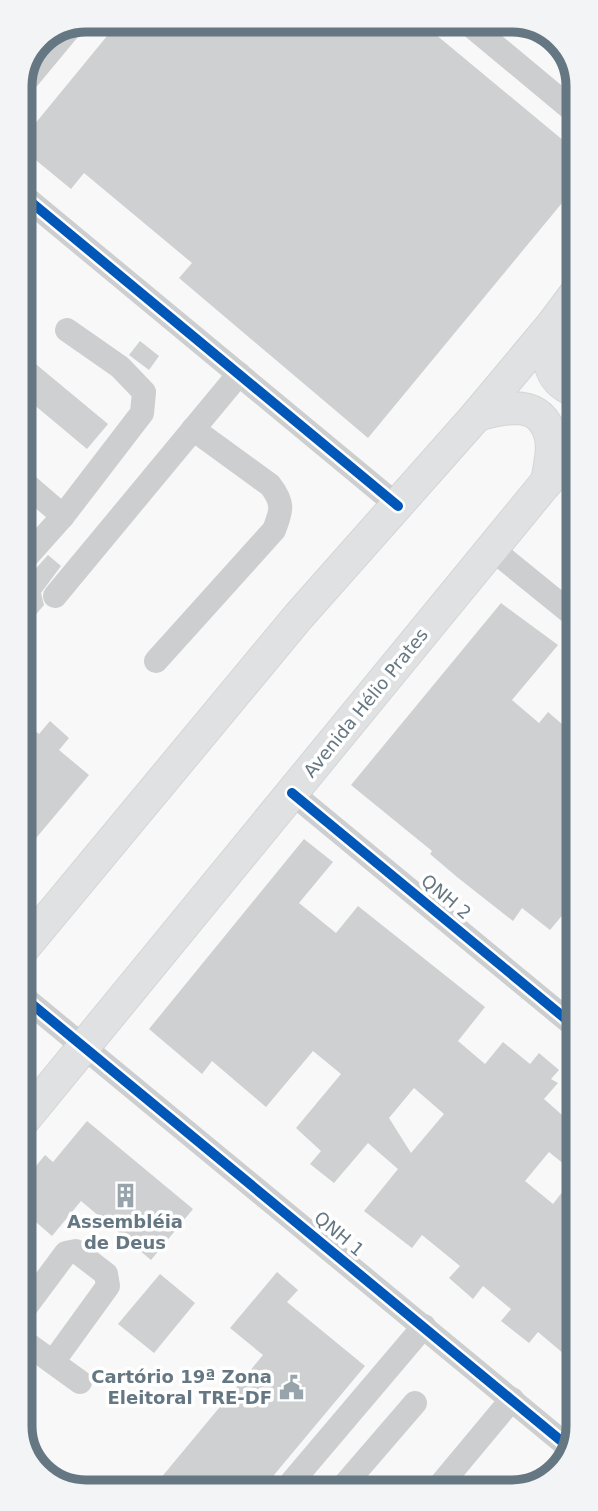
<svg xmlns="http://www.w3.org/2000/svg" width="598" height="1511" viewBox="0 0 598 1511" font-family="'DejaVu Sans',sans-serif">
<style>
.building{fill:#ced0d1;fill-rule:evenodd}
.lines{fill:none;stroke-linecap:round;stroke-linejoin:round}
.major-casing{stroke:#d4d5d6;stroke-width:34}
.minor{stroke:#cdcecf;stroke-width:24}
.major{stroke:#e0e1e2;stroke-width:32}
.cycleway-casing{stroke:#fff;stroke-width:15}
.cycleway{stroke:#0057b8;stroke-width:10}
.labels{text-anchor:middle;stroke-width:7;stroke-linejoin:round;paint-order:stroke}
.street-label{font-size:18px;fill:#647782;stroke:#fff}
.poi-label{font-size:18px;font-weight:bold;fill:#647782;stroke:#fff}
.rim{fill:none;stroke:#647782;stroke-width:9}
</style>
<rect width="100%" height="100%" fill="#f8f8f8"/>
<g class="building">
<polygon points="121,19 417,19 576,151 576,186 368,438 179,278 192,263 84,173 71,189 20,147 20,142"/>
<polygon points="140,341 159,356 149,370 129,355"/>
<polygon points="20,351 108,424 87,449 20,393"/>
<polygon points="48,555 61,566 41,593 44,605 21,632 21,585"/>
<polygon points="501,603 558,645 512,700 539,723 548,712 577,737 577,891 567,904 570,906 550,930 522,908 513,921 457,877 430,854 432,851 351,785"/>
<polygon points="21,719 39,734 50,721 69,738 59,750 89,775 21,856"/>
<path d="M304,839l29,23 -34,41 37,30 22,-27 127,101 -27,34 27,23 18,-22 27,22 9,-11 20,17 -8,9 7,4 -14,16 34,30 1,208 -15,17 -26,-22 -9,11 -28,-22 10,-12 -28,-23 -10,13 -24,-21 11,-12 -38,-31 -10,13 -48,-37 34,-42 -30,-26 -34,40 -24,-19 11,-13 -25,-23 45,-54 -28,-23 -47,56 -54,-46 -10,13 -53,-45zM414,1088l30,26 -33,39 -22,-35zM549,1152l27,22 -23,30 -28,-23z"/>
<polygon points="87,1121 193,1209 151,1260 81,1201 52,1236 22,1210 22,1183 45,1155 53,1162"/>
<polygon points="277,1272 298,1290 287,1302 365,1366 274,1475 276,1477 271,1490 150,1491 263,1355 230,1328"/>
<polygon points="160,1274 195,1303 154,1353 118,1324"/>
</g>
<g class="lines">
<defs>
<g id="major">
<path d="M553,324c-7,27 -8,56 23,67"/>
<path d="M477,415c28,-8 65,-17 74,23 3,13 -2,31 -4,44"/>
<polyline points="21,951 298,617 477,415 553,324 576,293"/>
<polyline points="22,1122 576,446"/>
</g>
</defs>
<use href="#major" class="major-casing"/>
<g class="minor">
<polyline points="463,19 576,113"/>
<polyline points="19,89 73,24"/>
<polyline points="20,193 398,506"/>
<polyline points="20,479 63,516"/>
<polyline points="492,549 577,618"/>
<polyline points="21,563 63,516 142,413 144,392 120,367 67,330"/>
<polyline points="55,596 239,374"/>
<path d="M156,661l118,-131c8,-20 10,-27 -4,-45l-77,-56"/>
<polyline points="292,793 578,1029"/>
<polyline points="22,996 571,1449"/>
<polyline points="22,1312 66,1253 76,1251 106,1274 108,1286 53,1362"/>
<polyline points="22,1340 80,1382"/>
<polyline points="437,1489 512,1399"/>
<polyline points="285,1490 424,1326"/>
<polyline points="340,1490 415,1403"/>
</g>
<use href="#major" class="major"/>
<defs>
<g id="cycleway">
<polyline points="20,193 398,506"/>
<polyline points="292,793 578,1029"/>
<polyline points="22,996 571,1449"/>
</g>
</defs>
<use href="#cycleway" class="cycleway-casing"/>
<use href="#cycleway" class="cycleway"/>
</g>
<defs>
<symbol id="building-bare" viewBox="-9 -9 18 18"><path d="M-4-6H4V6H1V3H-1V6H-4ZM-2.5-4.3h1.7v1.8h-1.7ZM.8-4.3h1.7v1.8H.8ZM-2.5-1h1.7V.8h-1.7ZM.8-1h1.7V.8H.8Z" fill="#98a4ab" stroke="#fff" stroke-width="2.5" paint-order="stroke"/></symbol>
<symbol id="civic-bare" viewBox="-9 -9 18 18"><path d="M-.6-6.5H3V-4.5H.6V-3L4-1V1h2V6H-6V1h2V-1L-.6-3ZM-1.2 2.5V6h2.4V2.5Z" fill="#98a4ab" stroke="#fff" stroke-width="2.5" paint-order="stroke"/></symbol>
</defs>
<g fill-rule="evenodd">
<use href="#building-bare" x="108" y="1178" width="35" height="35"/>
<use href="#civic-bare" x="274" y="1370" width="35" height="35"/>
</g>
<g class="labels">
<g class="street-label">
<text transform="translate(366 703) rotate(-51)" y="6">Avenida Hélio Prates</text>
<text transform="translate(446 897) rotate(40)" y="6">QNH 2</text>
<text transform="translate(339 1234) rotate(40)" y="6">QNH 1</text>
</g>
<g class="poi-label">
<text x="125" y="1228">Assembléia<tspan x="125" dy="21">de Deus</tspan></text>
<text x="272" y="1383" text-anchor="end">Cartório 19ª Zona<tspan x="272" dy="21">Eleitoral TRE-DF</tspan></text>
</g>
</g>
<path d="M0 0H598V1511H0ZM86 32H512A54 54 0 0 1 566 86V1426A54 54 0 0 1 512 1480H86A54 54 0 0 1 32 1426V86A54 54 0 0 1 86 32Z" fill="#f3f4f5" fill-rule="evenodd"/>
<path class="rim" d="M86 32H512A54 54 0 0 1 566 86V1426A54 54 0 0 1 512 1480H86A54 54 0 0 1 32 1426V86A54 54 0 0 1 86 32Z"/>
</svg>
